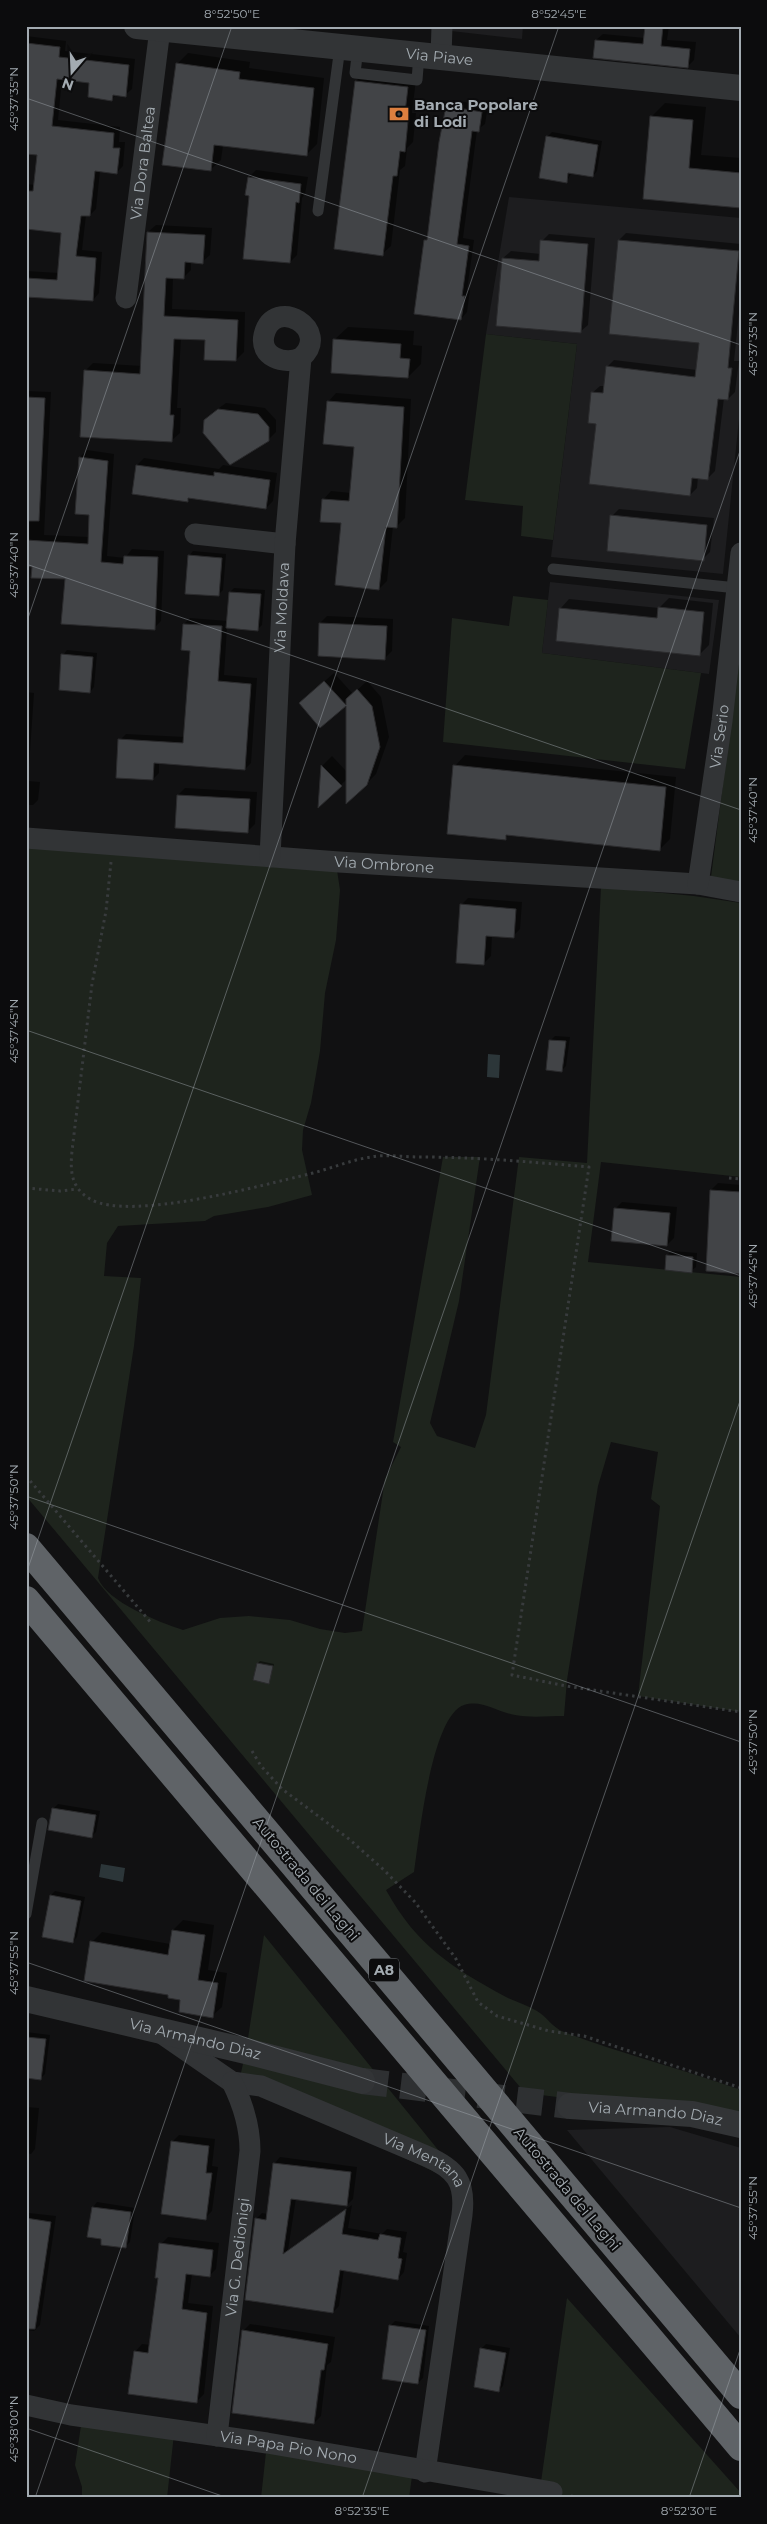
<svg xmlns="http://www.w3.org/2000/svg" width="767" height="2524" viewBox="0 0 767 2524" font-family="Montserrat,sans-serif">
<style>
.built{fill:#1d1d1f}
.green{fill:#1e241d}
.water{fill:#2c3639}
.shadow{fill:#0007;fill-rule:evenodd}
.building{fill:#424447;stroke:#2b2b2d}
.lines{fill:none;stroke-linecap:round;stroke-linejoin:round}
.tertiary-tunnel{stroke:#2e3032;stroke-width:26;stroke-dasharray:26 13;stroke-linecap:butt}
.path{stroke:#383b3d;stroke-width:3;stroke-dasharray:2.5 4;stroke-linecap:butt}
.service{stroke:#323436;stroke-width:11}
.minor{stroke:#323436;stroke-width:21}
.tertiary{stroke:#323436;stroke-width:26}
.motorway{stroke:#5f6367;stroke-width:28}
.ticks{fill:none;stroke:#a3abb1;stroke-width:1;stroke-opacity:0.45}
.labels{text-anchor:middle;stroke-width:4;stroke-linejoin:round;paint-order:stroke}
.shield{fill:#0c0c0d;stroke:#767b80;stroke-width:1}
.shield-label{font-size:14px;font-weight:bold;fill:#a3abb1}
.street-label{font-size:15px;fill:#a3abb1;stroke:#0c0c0d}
.poi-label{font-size:15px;font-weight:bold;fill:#a3abb1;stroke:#0c0c0d;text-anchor:start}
.neatline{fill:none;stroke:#a3abb1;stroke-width:2}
.ticks-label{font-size:12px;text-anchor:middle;fill:#a3abb1}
</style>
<rect width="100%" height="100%" fill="#111112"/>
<g class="built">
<polygon points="451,26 523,26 522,39 451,31"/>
<polygon points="509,197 741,218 741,400 723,574 551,557 577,344 486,334"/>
<polygon points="550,582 719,600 709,674 542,653"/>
<polygon points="670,2127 741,2148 741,2338 567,2130"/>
</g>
<g class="green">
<polygon points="486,334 577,344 553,540 521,536 523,506 465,500"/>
<polygon points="513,596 548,600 542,653 701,673 685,769 443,742 452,618 509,626"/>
<polygon points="741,645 741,883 711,877"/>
<path d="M26,844l311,26 3,20 -4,50 -11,53 -5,58 -9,52 -8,27 -1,20 10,45 -44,12 -54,9 -9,5 -87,5 -11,17 -3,33 37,2 -7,68 -36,232c9,24 61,44 85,52l37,-12 29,-2 41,4 30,9 25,4 17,-2 23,-152 16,-32 -8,-5 50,-285h37l-21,144 -29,122 7,13 38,12 11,-33 33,-258 68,6 14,-276 93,9 47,7v274l-140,-15 -13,100 153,15v435l-103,-16 22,-190 -9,-7 7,-47 -47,-10 -13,44 -31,194 -3,36c-15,0 -34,2 -49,-1 -18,-3 -33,-16 -51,-10 -33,11 -45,135 -50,167l-28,18c31,56 65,77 120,107 10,5 21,8 31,14 9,5 16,17 27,21 58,22 119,37 177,58v30l-216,-27 -499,-597z"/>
<polygon points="264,1935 469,2188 239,2081 246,2051"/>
<polygon points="567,2298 741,2493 741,2498 550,2498 539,2496"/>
<polygon points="82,2419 174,2434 167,2498 82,2498 82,2487 75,2465"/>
<polygon points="267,2443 413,2469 409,2498 261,2498"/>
</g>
<g class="water">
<polygon points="488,1054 500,1055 499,1078 487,1077"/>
<polygon points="101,1864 125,1868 123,1882 99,1877"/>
</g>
<g class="shadow">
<polygon points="646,26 669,26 667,40 696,42 694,60 688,66 596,40 603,34 645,38"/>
<polygon points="26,36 66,41 65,51 135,59 132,89 125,95 117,94 112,99 90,82 62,79 58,120 120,127 119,142 125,142 123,166 116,173 100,171 96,209 90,215 86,215 82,250 102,252 99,293 93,300 26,295 26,271 59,273 62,232 26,228 26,184 35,185 38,153 26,152"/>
<polygon points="188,53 250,62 249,68 324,78 317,144 306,155 223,145 221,160 210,170 177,64"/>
<polygon points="364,73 416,79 412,113 416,113 413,142 407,148 405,166 400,170 391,246 382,254 335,248 356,81"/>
<polygon points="453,100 488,106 485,124 477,130 463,238 474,240 467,290 470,290 467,312 461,319 425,240 429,237 447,107"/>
<polygon points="665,103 706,107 701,155 741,158 741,207 644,198 652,116"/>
<polygon points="552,132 602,141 597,171 593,176 572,172 567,181 547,137"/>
<polygon points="256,170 308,177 305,194 302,198 297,255 290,262 250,195 249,177"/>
<polygon points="156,225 212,228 210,255 202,262 191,262 191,270 183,278 173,277 172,309 245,312 244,352 236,360 206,339 181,338 177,408 181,408 180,433 172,440 85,371 93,363 142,366 148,232"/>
<polygon points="626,233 741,244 741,295 734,361 739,361 735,392 728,399 724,398 715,471 708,478 698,477 697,488 690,495 598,423 592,393 600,386 605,386 607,367 614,360 697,370 701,342 610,333 619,240"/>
<polygon points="549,234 595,238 588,325 580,332 503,258 511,251 541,254 542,241"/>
<polygon points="348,327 414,331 413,345 422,346 421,364 408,377 334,340"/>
<polygon points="26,391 51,392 44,535 89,537 90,514 80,457 87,450 114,454 107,556 125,558 132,549 164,551 161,621 154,628 67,578 33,565 26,565"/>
<polygon points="336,393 411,399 405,518 397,526 393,526 387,581 379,589 343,522 323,500 331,491 351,493 355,446 328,402"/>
<polygon points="226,403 265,408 276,420 276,432 268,440 212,413"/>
<polygon points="144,458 219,469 223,465 277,473 273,501 266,508 191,497 187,501 137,465"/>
<polygon points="619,509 714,518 710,552 703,559 612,516"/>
<polygon points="193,551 226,554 223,590 218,595 189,556"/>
<polygon points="234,588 265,590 262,625 258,629 227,627 224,675 257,678 251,763 245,769 159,762 159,773 153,779 120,740 126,734 185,737 191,650 184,624 190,618 228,621 230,592"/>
<polygon points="669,598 713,603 709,645 699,655 560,609 569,599 659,608"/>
<polygon points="327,616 393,619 392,651 385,658 320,623"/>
<polygon points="67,650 97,653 94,687 90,692 63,655"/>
<polygon points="334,673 353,694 367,681 381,697 389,737 376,774 366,784 347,779 320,805 323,765 332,756 347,772 347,703 320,726 310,694"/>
<polygon points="26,692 34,693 28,781 40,782 38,800 33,805 26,805"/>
<polygon points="465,755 676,777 670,839 659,850 509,835 505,838 455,766"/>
<polygon points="185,788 257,792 255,824 248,831 178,795"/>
<polygon points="468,898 522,902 520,929 513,936 492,935 491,956 484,963 461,905"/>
<polygon points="555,1036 570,1037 566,1066 562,1070 551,1040"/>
<polygon points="718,1183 741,1185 741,1273 711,1190"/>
<polygon points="622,1202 677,1207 674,1238 667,1245 615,1209"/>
<polygon points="672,1251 697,1253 696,1267 691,1271 667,1255"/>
<polygon points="260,1661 274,1664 269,1682 258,1663"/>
<polygon points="58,1804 100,1811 96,1832 91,1837 50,1829 54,1808"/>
<polygon points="55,1891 85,1897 77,1937 73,1942 51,1895"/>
<polygon points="183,1920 214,1925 208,1970 227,1973 222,2007 212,2016 170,1994 92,1942 102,1932 170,1944 173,1930"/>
<polygon points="26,2032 50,2035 45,2074 41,2078 26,2076"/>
<polygon points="26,2107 39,2108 35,2149 31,2154 26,2153"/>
<polygon points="179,2135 215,2139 212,2166 218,2167 212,2211 205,2218 172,2142"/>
<polygon points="280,2157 357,2167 353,2199 347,2205 296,2198 288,2250 352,2205 348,2228 382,2234 387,2229 407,2232 403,2252 407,2253 404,2272 398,2279 344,2269 339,2306 333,2312 247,2299 256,2219 262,2213 268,2214 274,2164"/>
<polygon points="97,2202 135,2208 130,2242 125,2247 93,2207"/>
<polygon points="29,2213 56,2216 40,2325 34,2331 26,2330 26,2215"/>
<polygon points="168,2237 219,2243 216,2269 209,2276 192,2274 188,2303 213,2306 204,2394 197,2401 135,2352 142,2344 151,2345 160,2277 161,2244"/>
<polygon points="395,2321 429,2326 423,2378 418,2383 390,2326"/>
<path d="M250,2324l85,13 -4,25 -4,3 -6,51 -7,7 -71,-92zM321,2364h2l-7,53h-2z"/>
<polygon points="486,2344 510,2348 503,2386 499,2390 481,2349"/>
</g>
<g class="building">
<polygon points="645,26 663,26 661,46 690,49 688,68 593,58 595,40 643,44"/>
<polygon points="26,43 60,47 59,57 129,65 126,97 113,95 112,101 88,97 89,83 57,79 52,126 114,133 113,148 120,148 117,174 95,171 90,216 81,216 76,256 96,258 93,301 26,297 26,278 57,280 61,233 26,229 26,191 33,191 37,155 26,154"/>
<polygon points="176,63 240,72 239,79 314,88 307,156 214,145 211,171 162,165"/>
<polygon points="355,81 408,87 404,121 408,121 405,152 400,151 397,176 393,176 383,256 334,249"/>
<polygon points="446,106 482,112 479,132 472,131 457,244 469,246 462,296 465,296 461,320 414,314 424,240 427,240 439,142"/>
<polygon points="650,116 693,120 689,168 741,173 741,208 643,199"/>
<polygon points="546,136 598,145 593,177 568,173 567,183 539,178"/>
<polygon points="248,177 301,184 299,203 296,202 290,263 243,259 249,196 245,195"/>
<polygon points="147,232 205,235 203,264 185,262 184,279 166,278 164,316 238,320 236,361 204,360 205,340 174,339 170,415 174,415 172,442 80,437 84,370 140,374"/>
<polygon points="540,240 588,244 581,333 496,326 502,258 539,261"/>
<polygon points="618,240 739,251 728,368 732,368 728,400 718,399 708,480 692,478 690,496 589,484 596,424 588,423 591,392 603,393 606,366 695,377 699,343 609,334"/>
<polygon points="333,339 401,344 400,358 410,359 408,378 331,373"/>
<polygon points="26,397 45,398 39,521 26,521"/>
<polygon points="327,401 404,407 397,528 386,527 379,590 335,585 341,523 320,522 322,499 349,501 354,447 323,444"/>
<polygon points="218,409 258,414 269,427 269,441 230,465 203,433 204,420"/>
<polygon points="79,457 108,461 101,562 123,564 124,556 158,557 155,630 61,624 65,579 31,578 32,567 26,566 26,540 88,544 89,515 75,514"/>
<polygon points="136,465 214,476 214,472 270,480 266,509 188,498 188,502 132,494"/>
<polygon points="610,515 707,525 704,561 607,551"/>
<polygon points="188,555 222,558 219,596 185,594"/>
<polygon points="229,592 261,594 258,631 226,628"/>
<polygon points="658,607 704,612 700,656 556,641 559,608 657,618"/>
<polygon points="319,623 387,626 385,660 318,656"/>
<polygon points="183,624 222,626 218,681 251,684 245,770 154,763 153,780 116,778 118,739 183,743 190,651 181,650"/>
<polygon points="61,654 93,657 90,693 59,690"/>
<polygon points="324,681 346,705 346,699 357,689 372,706 380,747 367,785 346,804 346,706 320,728 299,703"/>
<polygon points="321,765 342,786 318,808"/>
<polygon points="453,765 666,787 660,851 506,835 506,840 447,834"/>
<polygon points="177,795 250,799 248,833 175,828"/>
<polygon points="460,904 516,909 514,938 486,936 484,965 456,963"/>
<polygon points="549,1040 566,1041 562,1072 546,1070"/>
<polygon points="710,1190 741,1192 741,1274 706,1271"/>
<polygon points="614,1208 670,1213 667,1246 611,1241"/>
<polygon points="666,1255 693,1257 692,1273 665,1270"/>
<polygon points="257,1663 273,1666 269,1684 253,1680"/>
<polygon points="52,1808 96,1815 92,1838 48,1830"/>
<polygon points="50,1895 81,1901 73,1943 42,1937"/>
<polygon points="172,1930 205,1935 198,1980 218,1983 213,2018 179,2012 180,2000 168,1998 168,1995 84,1981 90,1941 168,1955"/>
<polygon points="26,2037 46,2039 41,2080 26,2078"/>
<polygon points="171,2141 209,2146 206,2173 212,2173 206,2220 161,2214"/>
<polygon points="273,2163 351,2172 347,2206 291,2199 283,2254 346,2209 342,2234 378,2240 380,2234 401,2238 398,2258 402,2259 398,2280 340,2270 333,2313 245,2300 255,2218 266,2220"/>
<polygon points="92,2207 131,2212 126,2248 101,2245 101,2239 87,2237"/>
<polygon points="26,2218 51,2222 35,2329 26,2329"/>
<polygon points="159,2243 213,2250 210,2277 186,2274 182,2309 207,2313 197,2403 128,2394 134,2351 148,2353 158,2278 155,2278"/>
<polygon points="389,2325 426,2330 418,2384 382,2379"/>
<polygon points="242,2330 328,2344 324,2370 321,2370 314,2424 232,2413"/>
<polygon points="480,2348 506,2353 499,2392 474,2387"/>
</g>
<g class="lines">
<polyline class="tertiary-tunnel" points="362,2081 570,2106"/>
<g class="path">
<path d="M111,862l-5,49 -14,73 -20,167c-2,20 -1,37 18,48 39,23 173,-14 219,-25 21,-5 41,-14 62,-17 15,-3 33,0 49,0 57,0 112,5 169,10l-77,508 54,11 175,26"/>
<polyline points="729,1178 741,1179"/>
<polyline points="26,1188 60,1191 77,1189"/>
<polyline points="26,1476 152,1624"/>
<polyline points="252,1751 261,1766 282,1789 349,1839 384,1870 415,1902 456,1959 478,2002 497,2016 549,2031 584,2036 741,2088"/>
<polyline points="571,2496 583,2498"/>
</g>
<g class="service">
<polyline points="358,48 355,73 417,80 419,55"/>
<polyline points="318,211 340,47"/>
<polyline points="553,569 737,588"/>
<polyline points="26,1914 42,1823"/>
</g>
<g class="minor">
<polyline points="441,57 442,26"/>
<path id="s1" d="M126,298l34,-269"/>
<polyline points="195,534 285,544"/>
<path id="s2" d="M26,838l313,24 359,22 43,8"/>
<path id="s3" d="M270,857l15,-313 16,-186c32,-28 -27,-64 -37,-23 -5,22 20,30 37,23"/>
<path id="s4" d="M698,884l24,-163 19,-168"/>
<path id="s5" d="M164,2035l68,47 29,4 165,70c30,13 40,26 36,59l-37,257"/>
<path id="s6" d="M26,2405l45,10 196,28 285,49"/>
<path id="s7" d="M217,2436l33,-285c0,-24 -7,-47 -18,-69"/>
</g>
<g class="tertiary">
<path id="s8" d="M137,26l604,62"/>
<path id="s9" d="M26,1999l220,52 116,30"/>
<path id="s10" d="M570,2106l122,8 49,11"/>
</g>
<g class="motorway">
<polyline points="26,1547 741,2395"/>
<polyline points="26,1600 741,2447"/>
</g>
</g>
<path class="ticks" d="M26,98l715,247M26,564l715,246M26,624l206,-598M26,1030l715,246M26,1496l715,246M26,1574l533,-1548M26,1962l715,246M26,2428l202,70M35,2498l706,-2050M362,2498l379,-1100M689,2498l52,-151"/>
<defs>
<symbol id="bank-bare" viewBox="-9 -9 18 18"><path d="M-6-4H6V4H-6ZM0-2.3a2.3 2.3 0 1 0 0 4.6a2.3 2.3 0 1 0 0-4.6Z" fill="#dc7f3f" stroke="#0c0c0d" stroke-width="2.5" paint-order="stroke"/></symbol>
</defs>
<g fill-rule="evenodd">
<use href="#bank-bare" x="385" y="100" width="28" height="28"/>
</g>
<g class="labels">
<rect class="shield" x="369" y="1958.5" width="30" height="23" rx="4"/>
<g class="shield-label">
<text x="384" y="1975">A8</text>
</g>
<g class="street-label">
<text dy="5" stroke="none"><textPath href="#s8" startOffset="304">Via Piave</textPath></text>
<text dy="5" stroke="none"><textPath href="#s1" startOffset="136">Via Dora Baltea</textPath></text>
<text dy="5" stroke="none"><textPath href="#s3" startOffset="250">Via Moldava</textPath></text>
<text dy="5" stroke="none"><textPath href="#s4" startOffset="149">Via Serio</textPath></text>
<text dy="5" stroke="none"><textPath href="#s2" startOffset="359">Via Ombrone</textPath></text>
<text transform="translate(306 1879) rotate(50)" y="5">Autostrada dei Laghi</text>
<text dy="5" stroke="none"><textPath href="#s9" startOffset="174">Via Armando Diaz</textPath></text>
<text dy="5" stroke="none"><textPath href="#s10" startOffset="86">Via Armando Diaz</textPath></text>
<text dy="5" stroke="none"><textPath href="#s5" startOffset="292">Via Mentana</textPath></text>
<text transform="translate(567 2189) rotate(50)" y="5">Autostrada dei Laghi</text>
<text dy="5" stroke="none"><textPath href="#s7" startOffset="180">Via G. Dedionigi</textPath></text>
<text dy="5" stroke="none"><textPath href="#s6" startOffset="266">Via Papa Pio Nono</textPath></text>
</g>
<g class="poi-label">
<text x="414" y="110">Banca Popolare<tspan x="414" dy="17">di Lodi</tspan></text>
</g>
</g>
<rect width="767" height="2524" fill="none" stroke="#0c0c0d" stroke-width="55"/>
<g transform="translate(72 72) rotate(199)" stroke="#0c0c0d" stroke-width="4" paint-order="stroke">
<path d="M0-4L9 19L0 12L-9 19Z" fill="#a3abb1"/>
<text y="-8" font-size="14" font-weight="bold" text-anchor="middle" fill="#a3abb1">N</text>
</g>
<rect x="28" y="28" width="712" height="2468" class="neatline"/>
<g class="ticks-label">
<text x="232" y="18">8°52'50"E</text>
<text x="559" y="18">8°52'45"E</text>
<text transform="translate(14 99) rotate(-90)" y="4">45°37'35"N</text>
<text transform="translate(753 344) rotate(-90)" y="4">45°37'35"N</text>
<text transform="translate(14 565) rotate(-90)" y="4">45°37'40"N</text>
<text transform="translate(753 810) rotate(-90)" y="4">45°37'40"N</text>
<text transform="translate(14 1031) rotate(-90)" y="4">45°37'45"N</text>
<text transform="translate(753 1276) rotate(-90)" y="4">45°37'45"N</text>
<text transform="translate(14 1497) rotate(-90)" y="4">45°37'50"N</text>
<text transform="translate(753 1742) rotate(-90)" y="4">45°37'50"N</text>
<text transform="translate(14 1963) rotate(-90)" y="4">45°37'55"N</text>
<text transform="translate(753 2208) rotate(-90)" y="4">45°37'55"N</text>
<text transform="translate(14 2429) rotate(-90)" y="4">45°38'00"N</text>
<text x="362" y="2515">8°52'35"E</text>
<text x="689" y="2515">8°52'30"E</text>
</g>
</svg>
